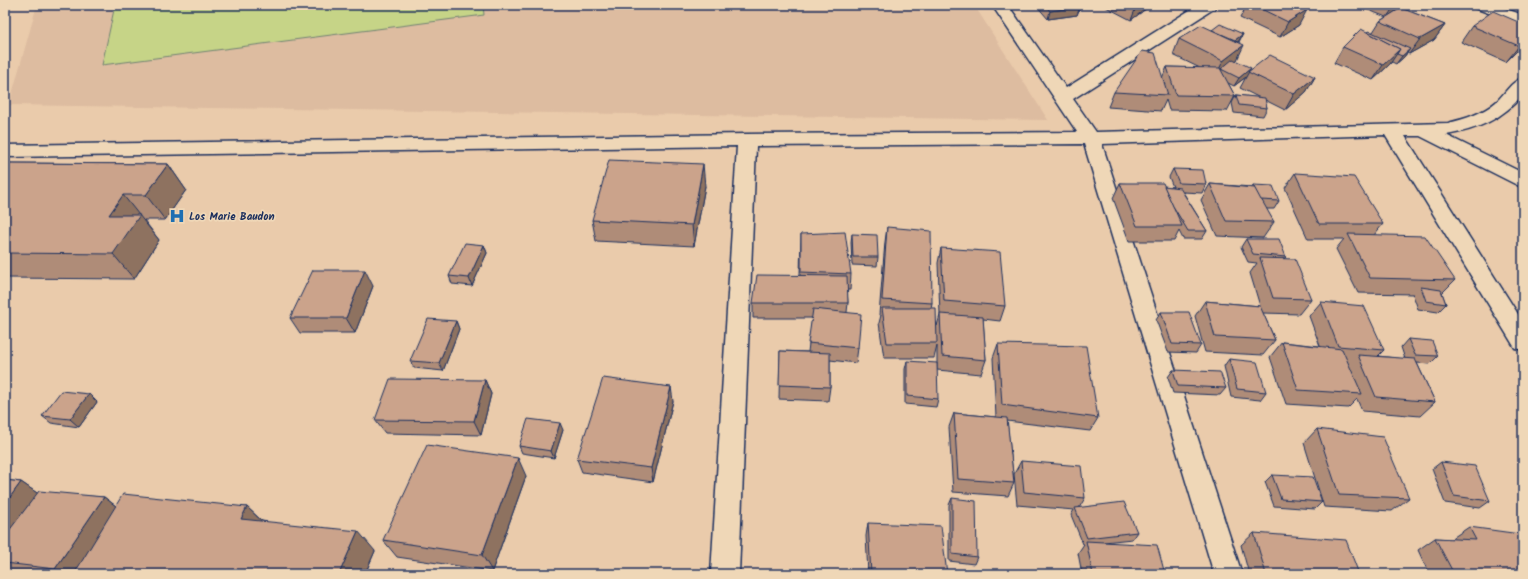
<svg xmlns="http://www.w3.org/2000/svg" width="1528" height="579" viewBox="0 0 1528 579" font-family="Kalam,sans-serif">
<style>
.built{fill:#ddbca0}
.green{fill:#c6d487;stroke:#708272}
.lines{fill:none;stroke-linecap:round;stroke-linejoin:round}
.minor-casing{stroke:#1b2f5e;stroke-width:3}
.minor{fill:#efd7b7;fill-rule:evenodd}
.wall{fill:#af8c78;stroke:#1b2f5e}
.shaded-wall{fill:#8e7261;stroke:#1b2f5e}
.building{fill:#cba38b;stroke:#1b2f5e}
.labels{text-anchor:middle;stroke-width:3.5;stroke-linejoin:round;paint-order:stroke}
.poi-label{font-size:11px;font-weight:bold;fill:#1b2f5e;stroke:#efd7b7;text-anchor:start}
</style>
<rect width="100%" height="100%" fill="#eacbab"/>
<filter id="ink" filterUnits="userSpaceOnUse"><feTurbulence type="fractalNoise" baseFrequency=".025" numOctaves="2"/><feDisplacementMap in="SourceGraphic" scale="8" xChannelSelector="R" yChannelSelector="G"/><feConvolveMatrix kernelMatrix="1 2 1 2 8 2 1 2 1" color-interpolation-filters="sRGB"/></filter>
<g filter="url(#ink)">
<polygon class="built" points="37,5 974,5 1048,120 9,105"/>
<polygon class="green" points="115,5 483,5 484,15 102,65"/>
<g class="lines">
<defs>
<g id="minor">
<path d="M992,5h16l58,83 132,-83h19l-2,3 -142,91 23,33 352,-9c17,-4 34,-9 48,-21 9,-8 15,-21 27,-24v16c-20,25 -46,36 -77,41l77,38v15l-103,-52h-15l118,186v28l-8,-2 -130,-213 -283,9 140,430h-28l-130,-430 -328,2 -17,428h-28l26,-428 -732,11v-12l742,-11 330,-2z"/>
<polygon points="1473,5 1495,5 1523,15 1523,26 1475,8"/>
</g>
</defs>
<use href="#minor" class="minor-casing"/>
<use href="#minor" class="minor"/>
</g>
<g class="wall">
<polygon points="1036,5 1078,5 1080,7 1077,15 1048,19"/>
<polygon points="1107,5 1151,5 1131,20 1106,7"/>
<polygon points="1247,5 1296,5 1299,25 1280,37 1240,18"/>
<polygon points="1356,5 1405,5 1401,8 1445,25 1434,40 1409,54 1407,53 1404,57 1396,64 1392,62 1390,64 1373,80 1334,63 1343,47 1367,32 1373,32 1380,21 1386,17"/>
<polygon points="1472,26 1523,45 1506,62 1461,42"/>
<polygon points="1212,30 1243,34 1239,42 1237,60 1236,61 1249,71 1315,77 1306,92 1285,110 1265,100 1267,108 1263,116 1234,113 1232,103 1236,95 1260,98 1240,88 1246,77 1234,86 1228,83 1235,96 1227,111 1169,110 1166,100 1161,111 1108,107 1114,92 1162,78 1167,67 1200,68 1173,55 1179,39"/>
<polygon points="5,163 168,164 186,190 165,220 144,220 159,240 134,279 5,278"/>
<polygon points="1173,169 1206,184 1202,193 1183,192 1207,231 1202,239 1183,239 1179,231 1174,241 1129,241 1113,198 1120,183 1173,187 1169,177"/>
<polygon points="1295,173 1383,224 1374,235 1455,280 1442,293 1446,304 1438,312 1418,309 1413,295 1414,294 1358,293 1336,249 1344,239 1308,239 1285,188"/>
<polygon points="1210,184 1252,187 1253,185 1279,201 1274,209 1266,209 1274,222 1263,238 1217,236 1201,200"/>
<polygon points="705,186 694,246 596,241 592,220"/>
<polygon points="887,227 932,303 931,308 937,326 940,315 938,263 941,248 1005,306 1000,321 983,319 986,360 981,374 937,370 937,346 934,358 884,358 879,323 881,315 879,315 885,242"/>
<polygon points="801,234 851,274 850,290 847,290 848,303 847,312 858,348 856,363 830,360 830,387 828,401 779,399 780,351 808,352 812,318 753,318 753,303 800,275"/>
<polygon points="852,234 878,257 877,266 852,265 851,242"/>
<polygon points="1246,239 1286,257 1284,259 1311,299 1299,314 1263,313 1275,340 1263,355 1205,352 1195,316 1205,301 1260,306 1250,273 1257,263 1248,262 1241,247"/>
<polygon points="484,245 487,253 472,286 452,284 449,276"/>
<polygon points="373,286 355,333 300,333 290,318"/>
<polygon points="1321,302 1384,350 1378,356 1405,359 1401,347 1408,339 1438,356 1430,364 1417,363 1435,402 1420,416 1362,411 1357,399 1348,408 1286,404 1270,357 1282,342 1320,346 1309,316"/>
<polygon points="1161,312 1201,345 1196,353 1168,352 1156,320"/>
<polygon points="456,321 459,329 443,371 414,368 410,361"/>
<polygon points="998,344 1098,418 1090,431 1007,421 1014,483 1008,496 953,492 949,427 954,413 996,417 993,358"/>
<polygon points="1229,359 1266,392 1260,400 1231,397 1224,366"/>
<polygon points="907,361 938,399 936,407 905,404 905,369"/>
<polygon points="1173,370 1226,388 1220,395 1173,393 1168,377"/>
<polygon points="485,380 491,394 481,435 385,433 375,420"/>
<polygon points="673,401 653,482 582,472 577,459"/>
<polygon points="97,402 79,427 51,423 42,416"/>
<polygon points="1317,429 1409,498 1392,511 1324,507 1304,443"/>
<polygon points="563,430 554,458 522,453 519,446"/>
<polygon points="1021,461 1085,498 1079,508 1137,532 1132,539 1104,542 1165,574 1082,574 1078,553 1084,544 1083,544 1071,515 1074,510 1017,505 1014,474"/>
<polygon points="1441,462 1490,501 1480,508 1445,503 1432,469"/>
<polygon points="1272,475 1322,502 1315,509 1274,506 1265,482"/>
<polygon points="526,476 492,571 397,557 383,540"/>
<polygon points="5,480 21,482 37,493 104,497 116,506 247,507 262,521 375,551 365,574 16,574 7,573 5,572"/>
<polygon points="952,498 977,557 974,564 949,561 949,505"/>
<polygon points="868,523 947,574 868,574 866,536"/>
<polygon points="1469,527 1523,574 1429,574 1418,550 1435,538 1451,539"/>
<polygon points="1254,533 1359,574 1249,574 1241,545"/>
</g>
<g class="shaded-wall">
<polygon points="1137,5 1151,5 1131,20"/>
<polygon points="1395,5 1405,5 1387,17"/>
<polygon points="1080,7 1077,15 1048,19 1050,11"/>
<polygon points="1307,10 1299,25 1280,37 1288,22"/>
<polygon points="1445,25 1434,40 1409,54 1420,39"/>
<polygon points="1243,34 1238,42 1233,42"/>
<polygon points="1523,42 1523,45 1506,62 1519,46"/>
<polygon points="1244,45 1237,60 1223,70 1221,69 1216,76 1223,61"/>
<polygon points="1400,49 1390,64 1373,80 1383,65"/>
<polygon points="1410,49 1404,57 1396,64 1402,56"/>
<polygon points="1251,68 1246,77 1234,86 1239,78"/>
<polygon points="1315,77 1306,92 1285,110 1294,94"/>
<polygon points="168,164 186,190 165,220 146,195"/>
<polygon points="703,164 705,186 694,246 692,225"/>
<polygon points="123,195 159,240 134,279 113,254 109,215"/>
<polygon points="484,245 487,253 472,286 469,278"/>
<polygon points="365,270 373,286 355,333 346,318"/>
<polygon points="456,321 459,329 443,371 439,363"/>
<polygon points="485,380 491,394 481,435 474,421"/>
<polygon points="671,387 673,401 653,482 651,468"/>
<polygon points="89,394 97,402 79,427 70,419"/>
<polygon points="560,423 563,430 554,458 551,451"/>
<polygon points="518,458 526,476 492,571 482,555"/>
<polygon points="21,482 40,495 5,543 5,504"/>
<polygon points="104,497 121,510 78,574 64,574 55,569"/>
<polygon points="247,507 268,527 241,519"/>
<polygon points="358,531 375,551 365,574 339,574"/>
</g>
<g class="building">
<polygon points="1045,5 1078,5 1080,7 1050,11"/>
<polygon points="1253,5 1296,5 1307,10 1288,22"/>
<polygon points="1401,8 1445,25 1420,39 1380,21"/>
<polygon points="1493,11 1523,24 1523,42 1519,46 1472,26"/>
<polygon points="1220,24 1243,34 1235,40 1212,30"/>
<polygon points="1201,25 1244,45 1223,61 1179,39"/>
<polygon points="1361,29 1400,49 1383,65 1343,47"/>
<polygon points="1369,31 1410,49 1402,56 1397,54 1400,49 1367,32"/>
<polygon points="1142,51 1155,53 1168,95 1114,92"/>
<polygon points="1270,55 1315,77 1294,94 1248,72"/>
<polygon points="1233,59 1251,68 1239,78 1221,69"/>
<polygon points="1167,67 1220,68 1235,96 1176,95"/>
<polygon points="1236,95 1265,98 1267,108 1239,105"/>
<polygon points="609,160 703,164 692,225 592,220"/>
<polygon points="5,163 168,164 146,195 123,195 109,215 140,215 113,254 5,253"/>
<polygon points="1173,169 1203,170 1206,184 1179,183"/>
<polygon points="1295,173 1354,177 1383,224 1319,224"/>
<polygon points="1120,183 1163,183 1182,226 1137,226"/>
<polygon points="1210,184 1255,188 1274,222 1226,221"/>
<polygon points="1253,185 1273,186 1279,201 1261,200"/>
<polygon points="1164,186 1180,188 1207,231 1188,231 1173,206"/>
<polygon points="887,227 931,231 932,303 882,300"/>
<polygon points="845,232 851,274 801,272 801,234"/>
<polygon points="852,234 877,235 878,257 853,257"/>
<polygon points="1348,234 1425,236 1455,280 1370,278"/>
<polygon points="1246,239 1279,239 1286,257 1253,254"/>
<polygon points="465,243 484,245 469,278 449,276"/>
<polygon points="941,248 1000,252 1005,306 944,301"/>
<polygon points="1260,258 1295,259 1311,299 1273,298"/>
<polygon points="313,270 365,270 346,318 290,318"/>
<polygon points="757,275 847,276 848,303 753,303"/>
<polygon points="1421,287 1441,290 1446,304 1426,301"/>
<polygon points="1205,301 1260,306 1275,340 1215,337"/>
<polygon points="1321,302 1364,306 1384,350 1338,346"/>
<polygon points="882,308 936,308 937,343 887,343"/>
<polygon points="813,309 861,314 858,348 808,343"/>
<polygon points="1161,312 1189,312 1201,345 1172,344"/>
<polygon points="940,314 983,317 986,360 942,356"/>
<polygon points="428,319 456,321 439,363 410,361"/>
<polygon points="1408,339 1432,341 1438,356 1415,355"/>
<polygon points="1282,342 1342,349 1362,394 1298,390"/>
<polygon points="998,344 1086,346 1098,418 1002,405"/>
<polygon points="780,351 830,353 830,387 779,385"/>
<polygon points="1358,355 1415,359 1435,402 1376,397"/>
<polygon points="1229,359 1257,362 1266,392 1237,389"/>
<polygon points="907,361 937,363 938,399 907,396"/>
<polygon points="1173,370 1220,372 1226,388 1178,386"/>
<polygon points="603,378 671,387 651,468 577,459"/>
<polygon points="390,379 485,380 474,421 375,420"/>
<polygon points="61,391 89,394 70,419 42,416"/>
<polygon points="954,413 1007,418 1014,483 958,479"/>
<polygon points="528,419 560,423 551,451 519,446"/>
<polygon points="1317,429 1383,437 1409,498 1339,495"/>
<polygon points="427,445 518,458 482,555 383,540"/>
<polygon points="1021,461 1081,466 1085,498 1024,492"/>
<polygon points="1441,462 1475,466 1490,501 1454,496"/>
<polygon points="1272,475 1313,477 1322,502 1281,499"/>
<polygon points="5,480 21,482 5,504"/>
<polygon points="39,491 104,497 55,569 5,563 5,536"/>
<polygon points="123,494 247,507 241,519 358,531 339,574 74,574"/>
<polygon points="952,498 976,501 977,557 952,554"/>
<polygon points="1124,502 1137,532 1087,538 1075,508"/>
<polygon points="868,523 941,526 947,574 871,574"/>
<polygon points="1469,527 1520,534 1523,540 1523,574 1454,574 1435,538 1476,540"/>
<polygon points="1254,533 1346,540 1359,574 1266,574"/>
<polygon points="1086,541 1157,545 1165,574 1093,574"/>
</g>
</g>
<defs>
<symbol id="hospital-bare" viewBox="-9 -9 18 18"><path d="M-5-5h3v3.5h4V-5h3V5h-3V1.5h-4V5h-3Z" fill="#1f6fb2" stroke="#efd7b7" stroke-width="2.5" paint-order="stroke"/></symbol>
</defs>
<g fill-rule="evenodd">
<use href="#hospital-bare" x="166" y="205" width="22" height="22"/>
</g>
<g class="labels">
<g class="poi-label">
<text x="189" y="220">Los Marie Baudon</text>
</g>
</g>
<rect width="1528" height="579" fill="none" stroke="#efd7b7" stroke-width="20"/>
<rect x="10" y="10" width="1508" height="559" fill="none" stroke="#1b2f5e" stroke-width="1.5" filter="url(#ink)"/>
</svg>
